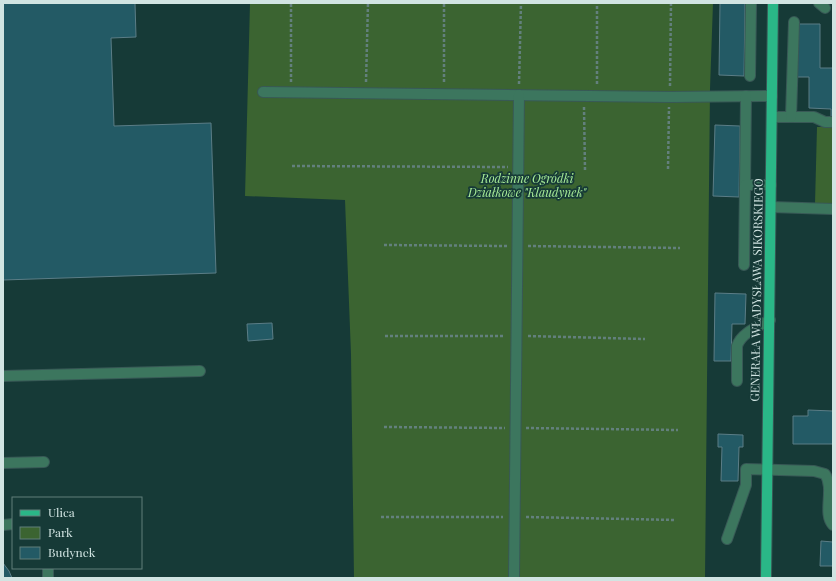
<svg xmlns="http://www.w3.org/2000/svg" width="836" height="581" viewBox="0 0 836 581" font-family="'Playfair Display',serif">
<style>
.green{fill:#3b6431}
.building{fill:#235a65;stroke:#5b7d86}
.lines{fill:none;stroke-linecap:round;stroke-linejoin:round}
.minor-casing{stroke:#385956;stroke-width:12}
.major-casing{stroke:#385956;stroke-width:12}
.path{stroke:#63807d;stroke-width:2.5;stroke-dasharray:3 2;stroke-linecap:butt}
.minor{stroke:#3c765e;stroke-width:10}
.major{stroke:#2ab787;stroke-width:10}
.labels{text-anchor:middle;stroke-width:3.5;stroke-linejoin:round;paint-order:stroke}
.park-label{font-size:12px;font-style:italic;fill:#a8ec98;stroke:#163a37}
.street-label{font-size:12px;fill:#d1e4e2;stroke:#163a37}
</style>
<rect width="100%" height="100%" fill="#163a37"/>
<g class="green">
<polygon points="250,3 713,3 710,89 705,578 354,578 351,354 345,200 245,196"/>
<polygon points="817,127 833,127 833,205 815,204"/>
</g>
<g class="building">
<polygon points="3,3 135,3 136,37 111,38 114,126 211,123 216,273 3,280"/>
<polygon points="720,3 745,3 744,76 719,75"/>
<polygon points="798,24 820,24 820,68 833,68 833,119 831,117 831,109 809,108 809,77 797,77"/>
<polygon points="715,125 740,126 739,197 713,196"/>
<polygon points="715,293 746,294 745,324 732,324 731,361 714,361"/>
<polygon points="272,323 273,339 248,341 247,324"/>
<polygon points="808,410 833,411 833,444 793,444 793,416 808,416"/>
<polygon points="718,434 743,435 743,447 739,447 738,481 721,481 722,447 718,447"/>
<polygon points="821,541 833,542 833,566 820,566"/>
<polygon points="3,563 9,571 12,578 3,578"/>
</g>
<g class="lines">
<defs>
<g id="minor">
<polyline points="819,3 825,8"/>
<polyline points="750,76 751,3"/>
<polyline points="263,92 670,97 772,96"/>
<polyline points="772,117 814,117 825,122 833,122"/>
<polyline points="791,117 794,22"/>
<polyline points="745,185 746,96"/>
<polyline points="771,207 833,209"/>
<polyline points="744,265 745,185 771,185"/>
<polyline points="3,376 200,371"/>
<path d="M737,381v-35c4,-13 22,-20 33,-26"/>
<polyline points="3,463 44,462"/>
<polyline points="3,525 13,524"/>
<path d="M727,539l19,-54v-16l68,2 11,3c10,15 -3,39 8,51"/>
<polyline points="48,568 48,578"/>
<polyline points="514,578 519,95"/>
</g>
<polyline id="major" points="766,578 773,3"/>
</defs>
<use href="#minor" class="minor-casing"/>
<use href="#major" class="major-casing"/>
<g class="path">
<polyline points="291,82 291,3"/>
<polyline points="366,82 368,3"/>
<polyline points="444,82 444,3"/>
<polyline points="519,84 521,3"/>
<polyline points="597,84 597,3"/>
<polyline points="670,86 671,3"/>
<polyline points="584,107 585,170"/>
<polyline points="292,166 508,167"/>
<polyline points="668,169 669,107"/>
<polyline points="384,245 507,246"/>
<polyline points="528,246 680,248"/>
<polyline points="385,336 505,336"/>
<polyline points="528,336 645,339"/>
<polyline points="384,427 505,428"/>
<polyline points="526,428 678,430"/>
<polyline points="381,517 503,517"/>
<polyline points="526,517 676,520"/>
</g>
<use href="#minor" class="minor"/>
<use href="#major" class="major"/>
</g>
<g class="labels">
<g class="park-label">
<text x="527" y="183">Rodzinne Ogródki<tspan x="527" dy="14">Działkowe "Klaudynek"</tspan></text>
</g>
<g class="street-label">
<text transform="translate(757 290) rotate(-89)" y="4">GENERAŁA WŁADYSŁAWA SIKORSKIEGO</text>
</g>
</g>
<rect width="836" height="581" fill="none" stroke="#d1e4e2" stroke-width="8"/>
<rect x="12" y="497" width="130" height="72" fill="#163a37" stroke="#617e7b"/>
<rect x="20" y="510" width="20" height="6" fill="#2ab787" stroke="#617e7b"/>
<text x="48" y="517" font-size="12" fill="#d1e4e2">Ulica</text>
<rect x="20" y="527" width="20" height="12" fill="#3b6431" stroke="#617e7b"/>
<text x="48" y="537" font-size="12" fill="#d1e4e2">Park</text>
<rect x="20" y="547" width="20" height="12" fill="#235a65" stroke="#617e7b"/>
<text x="48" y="557" font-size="12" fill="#d1e4e2">Budynek</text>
</svg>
